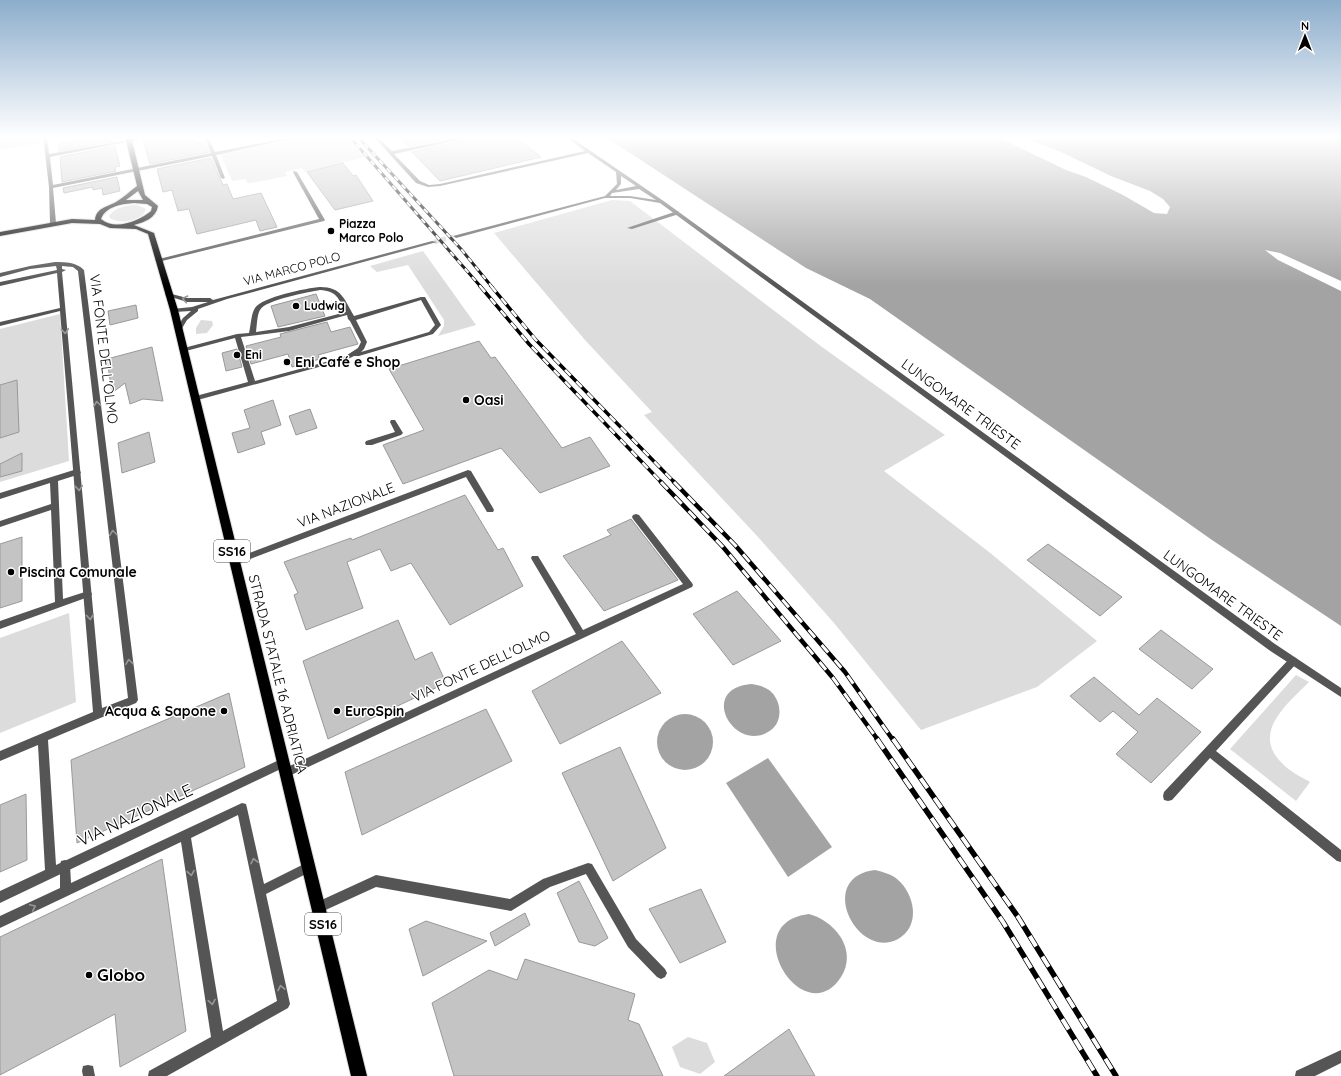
<svg xmlns="http://www.w3.org/2000/svg" width="1341" height="1076" viewBox="0 0 1341 1076" font-family="Quicksand,sans-serif">
<style>
.green{fill:#dcdcdc}
.water{fill:#a3a3a3}
.pier{fill:#fff}
.building{fill:#c4c4c4;stroke:#999}
.lines{fill:none;stroke-linecap:round;stroke-linejoin:round}
.minor-tunnel{stroke:#d9d9d9;stroke-width:5;stroke-dasharray:5 2.5;stroke-linecap:butt}
.primary-casing{stroke:#dbdbdb;stroke-width:2}
.service{fill:#555;fill-rule:evenodd}
.minor{fill:#555;fill-rule:evenodd}
.primary{fill:#000;fill-rule:evenodd}
.rail-far3-casing{stroke:#000;stroke-width:3}
.rail-far2-casing{stroke:#000;stroke-width:3.5}
.rail-far1-casing{stroke:#000;stroke-width:4.5}
.rail-casing{stroke:#000;stroke-width:5.5}
.rail-far3{stroke:#fff;stroke-width:2;stroke-dasharray:5.5;stroke-linecap:butt}
.rail-far2{stroke:#fff;stroke-width:2.5;stroke-dasharray:8;stroke-linecap:butt}
.rail-far1{stroke:#fff;stroke-width:3;stroke-dasharray:10;stroke-linecap:butt}
.rail{stroke:#fff;stroke-width:4;stroke-dasharray:12;stroke-linecap:butt}
.oneway{stroke:#999}
.poi-dot{fill:#000;stroke:#fff;stroke-width:1.5}
.labels{text-anchor:middle;stroke-width:3;stroke-linejoin:round;paint-order:stroke}
.far-poi-label{font-size:12px;font-weight:bold;fill:#000;stroke:#fff;text-anchor:start}
.far-street-label{font-size:12px;fill:#000;stroke:#fff}
.shield{fill:#fff;stroke:#4c4c4c;stroke-width:1}
.shield-label{font-size:13px;font-weight:bold;fill:#000}
.street-label{font-size:14px;fill:#000;stroke:#fff}
.poi-label{font-size:14px;font-weight:bold;fill:#000;stroke:#fff;text-anchor:start}
.near-street-label{font-size:17px;fill:#000;stroke:#fff}
.near-poi-label{font-size:17px;font-weight:bold;fill:#000;stroke:#fff;text-anchor:start}
</style>
<rect width="100%" height="100%" fill="#fff"/>
<g class="green">
<polygon points="0,136 40,136 40,143 0,150"/>
<polygon points="311,136 344,136 365,157 305,172 302,168 285,172 287,176 251,183 246,182 246,179 232,181 220,154"/>
<polygon points="612,200 630,201 822,347 945,435 884,471 989,552 1097,641 1037,687 921,730 834,623 758,537 644,415 652,412 585,340 494,233"/>
<path d="M137,205l9,4c-3,12 -27,16 -36,9l-1,-2c6,-9 18,-11 28,-11z"/>
<polygon points="423,251 476,325 438,336 444,326 444,320 408,265 377,272 370,266"/>
<polygon points="60,314 69,461 0,482 0,329"/>
<polygon points="201,320 212,321 213,325 207,333 196,334 196,328"/>
<polygon points="69,613 76,702 0,733 0,638"/>
<path d="M1296,675l13,7c-22,22 -58,51 -27,81 7,8 19,14 28,19l-14,19 -66,-52z"/>
<polygon points="688,1037 707,1043 715,1062 700,1074 680,1067 672,1047"/>
</g>
<g class="water">
<polygon points="604,136 1341,136 1341,626 1212,540 870,299 806,268"/>
<path d="M751,684c7,1 12,2 18,6 12,9 15,30 2,40 -35,26 -75,-41 -20,-46z"/>
<circle cx="685" cy="742" r="28"/>
<polygon points="768,758 832,847 788,877 726,783"/>
<path d="M875,870c8,2 16,4 22,9 18,15 24,47 1,60 -41,22 -83,-62 -23,-69z"/>
<path d="M809,914c26,7 49,36 32,63 -37,57 -107,-54 -32,-63z"/>
</g>
<g class="pier">
<polygon points="998,136 1018,136 1059,151 1111,176 1150,191 1163,199 1170,207 1167,214 1154,213 1123,195 1086,177 1066,170 1006,141"/>
<polygon points="1265,250 1280,253 1341,281 1341,291 1278,260"/>
</g>
<g class="building">
<polygon points="90,136 113,136 114,141 59,151 59,144 91,138"/>
<polygon points="158,136 194,136 195,143 204,142 209,152 150,164 143,140"/>
<polygon points="398,136 463,136 408,146"/>
<polygon points="476,136 515,136 541,157 440,181 412,152 473,138"/>
<polygon points="115,146 120,166 115,167 116,171 62,182 60,157"/>
<polygon points="211,158 223,185 227,184 233,199 261,193 277,227 260,231 256,220 197,234 189,209 178,211 172,190 163,192 157,169"/>
<polygon points="343,163 353,176 356,175 373,201 335,210 307,172"/>
<polygon points="117,177 120,191 103,195 102,188 93,190 93,187 64,193 63,188"/>
<polygon points="316,294 325,316 278,327 271,306"/>
<polygon points="136,305 138,318 110,325 108,311"/>
<polygon points="327,322 331,332 350,327 358,344 318,355 320,359 292,367 288,354 251,364 246,346 281,337 280,334"/>
<polygon points="479,341 491,358 495,357 562,448 590,437 610,466 540,493 501,448 403,484 383,445 424,430 389,369"/>
<polygon points="152,347 163,401 143,399 130,404 125,383 112,393 107,359"/>
<polygon points="237,349 242,367 226,371 222,353"/>
<polygon points="17,380 19,432 0,438 0,385"/>
<polygon points="273,400 281,425 261,432 265,444 238,453 232,433 250,428 244,410"/>
<polygon points="310,409 317,428 296,435 289,416"/>
<polygon points="149,432 155,462 122,473 118,443"/>
<polygon points="22,453 22,471 0,477 0,464"/>
<polygon points="465,495 498,550 503,548 523,586 450,625 411,563 391,571 380,549 347,562 363,608 306,630 294,595 298,593 284,562 351,538 352,540"/>
<polygon points="631,519 678,580 604,611 563,556 611,535 607,530"/>
<polygon points="22,537 22,601 0,608 0,544"/>
<polygon points="1048,544 1122,597 1100,616 1027,560"/>
<polygon points="737,591 781,641 733,665 693,614"/>
<polygon points="398,620 415,660 432,652 446,683 328,739 303,661"/>
<polygon points="1161,630 1213,669 1192,689 1139,649"/>
<polygon points="622,641 661,693 560,744 532,691"/>
<polygon points="1094,677 1139,715 1157,698 1201,732 1151,783 1116,754 1138,732 1113,711 1100,722 1070,696"/>
<polygon points="229,693 245,767 77,843 71,760"/>
<polygon points="486,709 512,761 362,835 345,772"/>
<polygon points="620,747 666,848 613,881 562,773"/>
<polygon points="26,794 27,860 0,872 0,805"/>
<polygon points="162,859 186,1031 120,1067 115,1014 0,1075 0,937"/>
<polygon points="579,881 608,938 595,946 579,942 557,893"/>
<polygon points="701,889 726,942 680,963 649,909"/>
<polygon points="525,913 530,925 495,946 490,933"/>
<polygon points="426,921 487,941 423,976 409,929"/>
<polygon points="525,959 635,994 628,1020 639,1024 663,1076 454,1076 432,1003 489,970 517,980"/>
<polygon points="789,1029 815,1076 724,1076"/>
</g>
<g class="lines">
<polyline class="minor-tunnel" points="434,242 456,236"/>
<defs>
<path id="primary" d="M125,136h6l14,59 13,11c-2,12 -13,16 -24,19l20,8 24,77 189,766h-16l-181,-766 -22,-76 -12,-5 -26,-1 -10,-4 -28,-1 -72,13v-4l72,-13 23,1c1,-12 12,-13 21,-18 7,-4 14,-11 21,-16zM138,191l5,9h-17zM134,203l13,1 5,3 -1,4c-12,10 -36,20 -50,8 5,-13 21,-15 33,-16z"/>
</defs>
<use href="#primary" class="primary-casing"/>
<g class="service">
<polygon points="293,171 297,172 325,220 324,221 158,262 155,260 319,219 293,172"/>
<polygon points="677,211 679,212 679,214 632,229 627,228"/>
<path d="M320,287c22,0 24,12 34,29l67,-19h4l16,28 -8,9 -74,22h-5l-6,3 -154,42h-2v-4l56,-15 -13,-44 -53,14 -2,-1v-2l57,-15 12,-1c2,-8 2,-19 6,-25 7,-11 52,-20 65,-21zM320,290c17,1 18,8 26,22l-57,15 -33,5c1,-7 1,-17 4,-22 5,-10 49,-18 60,-20zM421,300l14,25 -6,7 -68,20 3,-3 3,-7 -11,-22zM347,315l1,4 2,2 11,21 -3,6 -14,9 -89,24 -14,-44 48,-6z"/>
<polygon points="391,420 395,420 403,433 401,435 372,445 366,445 365,443 366,441 395,432 390,422"/>
<polygon points="77,469 81,472 80,474 58,481 63,599 88,591 91,592 92,594 91,596 0,629 0,621 55,602 51,510 0,527 0,521 51,504 50,483 0,499 0,493"/>
<polygon points="1293,657 1296,658 1298,661 1296,664 1216,751 1341,850 1341,862 1337,861 1210,758 1172,800 1168,801 1164,800 1163,796 1164,792 1290,658"/>
<path d="M242,803l4,1 1,4 17,76 44,-22 4,1 1,4 -1,4 -46,23 24,110 -2,4 -121,68h-19l1,-5 62,-34 -30,-195 -181,86v-12l60,-28v-23l1,-4 4,-1 4,1 1,4 1,18zM238,815l39,186 -54,30 -32,-193z"/>
<polygon points="588,863 592,864 636,939 665,969 667,973 665,977 661,979 657,977 628,947 586,874 550,887 511,911 376,887 319,913 315,911 313,907 315,903 376,875 510,899 543,879"/>
</g>
<g class="minor">
<polygon points="43,136 47,136 49,154 150,136 157,136 50,157 53,185 211,153 204,136 208,136 215,152 297,136 303,136 216,155 225,178 223,179 221,178 212,156 53,188 56,223 53,225 50,223 49,187"/>
<path d="M373,136h4l15,15 77,-15h6l-2,1 -79,17 26,27 9,4 11,-1 145,-33 -20,-15h4l96,66 610,442 66,44v9l-72,-47 -609,-447 -30,-5h-25l-149,40 -3,-2 152,-40 12,-12 -1,-12 -28,-19 -148,33 -12,1 -12,-4zM621,176l15,10 -20,4 5,-6zM639,189l17,11 -26,-4h-20l2,-3z"/>
<polygon points="432,241 437,242 227,299 198,309 198,311 187,320 181,330 179,331 176,329 183,318 191,311 174,312 172,311 172,309 192,307 208,302 187,302 165,295 168,293 187,298 210,298 213,300"/>
<path d="M55,262c11,0 21,0 29,8l54,430 -2,3 -88,37 8,125 223,-105 4,-2 4,2 1,3 -1,3 -287,137v-12l45,-21 -7,-125 -38,16v-10l93,-39 -33,-401 -60,15v-4l60,-14 -3,-35 -57,13v-4l57,-12 -1,-4 -26,3 -30,8v-4l30,-7zM62,266l11,1 5,4 50,427 -26,10 -40,-436 4,-2 -4,-1z"/>
<polygon points="468,470 471,471 493,508 494,510 493,512 487,512 466,477 237,564 231,564 230,562 231,560"/>
<polygon points="636,514 639,515 692,583 693,585 692,587 289,776 285,778 281,776 280,773 281,770 576,634 532,560 531,558 532,556 538,556 583,630 683,584 633,519 632,517 633,515"/>
<polygon points="1341,1050 1341,1063 1315,1076 1295,1076 1296,1071"/>
<polygon points="88,1065 93,1066 95,1076 83,1076 82,1071 83,1066"/>
</g>
<use href="#primary" class="primary"/>
<defs>
<g id="rail-far3">
<polyline points="349,136 481,287"/>
<polyline points="357,136 461,249 492,287"/>
</g>
<g id="rail-far2">
<polyline points="480,286 529,344 662,483"/>
<polyline points="491,286 536,340 675,483"/>
</g>
<g id="rail-far1">
<polyline points="661,482 723,547 833,678 878,740"/>
<polyline points="674,482 735,545 845,672 893,740"/>
</g>
<g id="rail">
<polyline points="877,739 1003,922 1097,1076"/>
<polyline points="893,739 1018,917 1116,1076"/>
</g>
</defs>
<use href="#rail-far3" class="rail-far3-casing"/>
<use href="#rail-far2" class="rail-far2-casing"/>
<use href="#rail-far1" class="rail-far1-casing"/>
<use href="#rail" class="rail-casing"/>
<use href="#rail-far3" class="rail-far3"/>
<use href="#rail-far2" class="rail-far2"/>
<use href="#rail-far1" class="rail-far1"/>
<use href="#rail" class="rail"/>
</g>
<defs><path id="oneway-chevron" d="M-2-3.5L2.5 0L-2 3.5" fill="none" stroke-width="1.6" stroke-linecap="round" stroke-linejoin="round"/></defs>
<g class="oneway">
<use href="#oneway-chevron" transform="translate(185 299) rotate(-168)"/>
<use href="#oneway-chevron" transform="translate(65 331) rotate(85)"/>
<use href="#oneway-chevron" transform="translate(97 404) rotate(-97)"/>
<use href="#oneway-chevron" transform="translate(79 488) rotate(85)"/>
<use href="#oneway-chevron" transform="translate(113 533) rotate(-97)"/>
<use href="#oneway-chevron" transform="translate(90 617) rotate(85)"/>
<use href="#oneway-chevron" transform="translate(129 662) rotate(-97)"/>
<use href="#oneway-chevron" transform="translate(254 861) rotate(-103)"/>
<use href="#oneway-chevron" transform="translate(191 873) rotate(81)"/>
<use href="#oneway-chevron" transform="translate(33 907) rotate(-25)"/>
<use href="#oneway-chevron" transform="translate(281 988) rotate(-102)"/>
<use href="#oneway-chevron" transform="translate(212 1002) rotate(81)"/>
</g>
<linearGradient id="sky" x2="0" y2="1"><stop stop-color="#8cadcc"/><stop offset="0.48" stop-color="#fff"/><stop offset="1" stop-color="#fff" stop-opacity="0"/></linearGradient>
<rect width="1341" height="286" fill="url(#sky)"/>
<g class="poi-dot">
<circle cx="331" cy="231" r="4"/>
<circle cx="296" cy="306" r="4"/>
<circle cx="237" cy="355" r="4"/>
<circle cx="287" cy="362" r="4"/>
<circle cx="466" cy="400" r="4"/>
<circle cx="11" cy="572" r="4"/>
<circle cx="224" cy="711" r="4"/>
<circle cx="337" cy="711" r="4"/>
<circle cx="89" cy="975" r="4"/>
</g>
<g class="labels">
<g class="far-poi-label">
<text x="339" y="228">Piazza<tspan x="339" dy="14">Marco Polo</tspan></text>
<text x="304" y="310">Ludwig</text>
<text x="245" y="359">Eni</text>
</g>
<g class="far-street-label">
<text transform="translate(292 269) rotate(-15)" y="4">VIA MARCO POLO</text>
</g>
<g class="shield">
<rect x="214" y="540" width="36" height="22" rx="3"/>
<rect x="305" y="913" width="36" height="22" rx="3"/>
</g>
<g class="shield-label">
<text x="232" y="556">SS16</text>
<text x="323" y="929">SS16</text>
</g>
<g class="street-label">
<text transform="translate(104 349) rotate(83)" y="5">VIA FONTE DELL'OLMO</text>
<text transform="translate(961 404) rotate(36)" y="5">LUNGOMARE TRIESTE</text>
<text transform="translate(346 505) rotate(-21)" y="5">VIA NAZIONALE</text>
<text transform="translate(1223 595) rotate(36)" y="5">LUNGOMARE TRIESTE</text>
<text transform="translate(481 666) rotate(-25)" y="5">VIA FONTE DELL'OLMO</text>
<text transform="translate(278 674) rotate(76)" y="5">STRADA STATALE 16 ADRIATICA</text>
</g>
<g class="poi-label">
<text x="295" y="367">Eni Café e Shop</text>
<text x="474" y="405">Oasi</text>
<text x="19" y="577">Piscina Comunale</text>
<text x="216" y="716" text-anchor="end">Acqua &amp; Sapone</text>
<text x="345" y="716">EuroSpin</text>
</g>
<g class="near-street-label">
<text transform="translate(135 815) rotate(-25)" y="6">VIA NAZIONALE</text>
</g>
<g class="near-poi-label">
<text x="97" y="981">Globo</text>
</g>
</g>
<g transform="translate(1305 36)" stroke="#ffffff" stroke-width="3" paint-order="stroke">
<path d="M0-3L7 15L0 10L-7 15Z" fill="#000000"/>
<text y="-6" font-size="11" font-weight="bold" text-anchor="middle" fill="#000000">N</text>
</g>
</svg>
